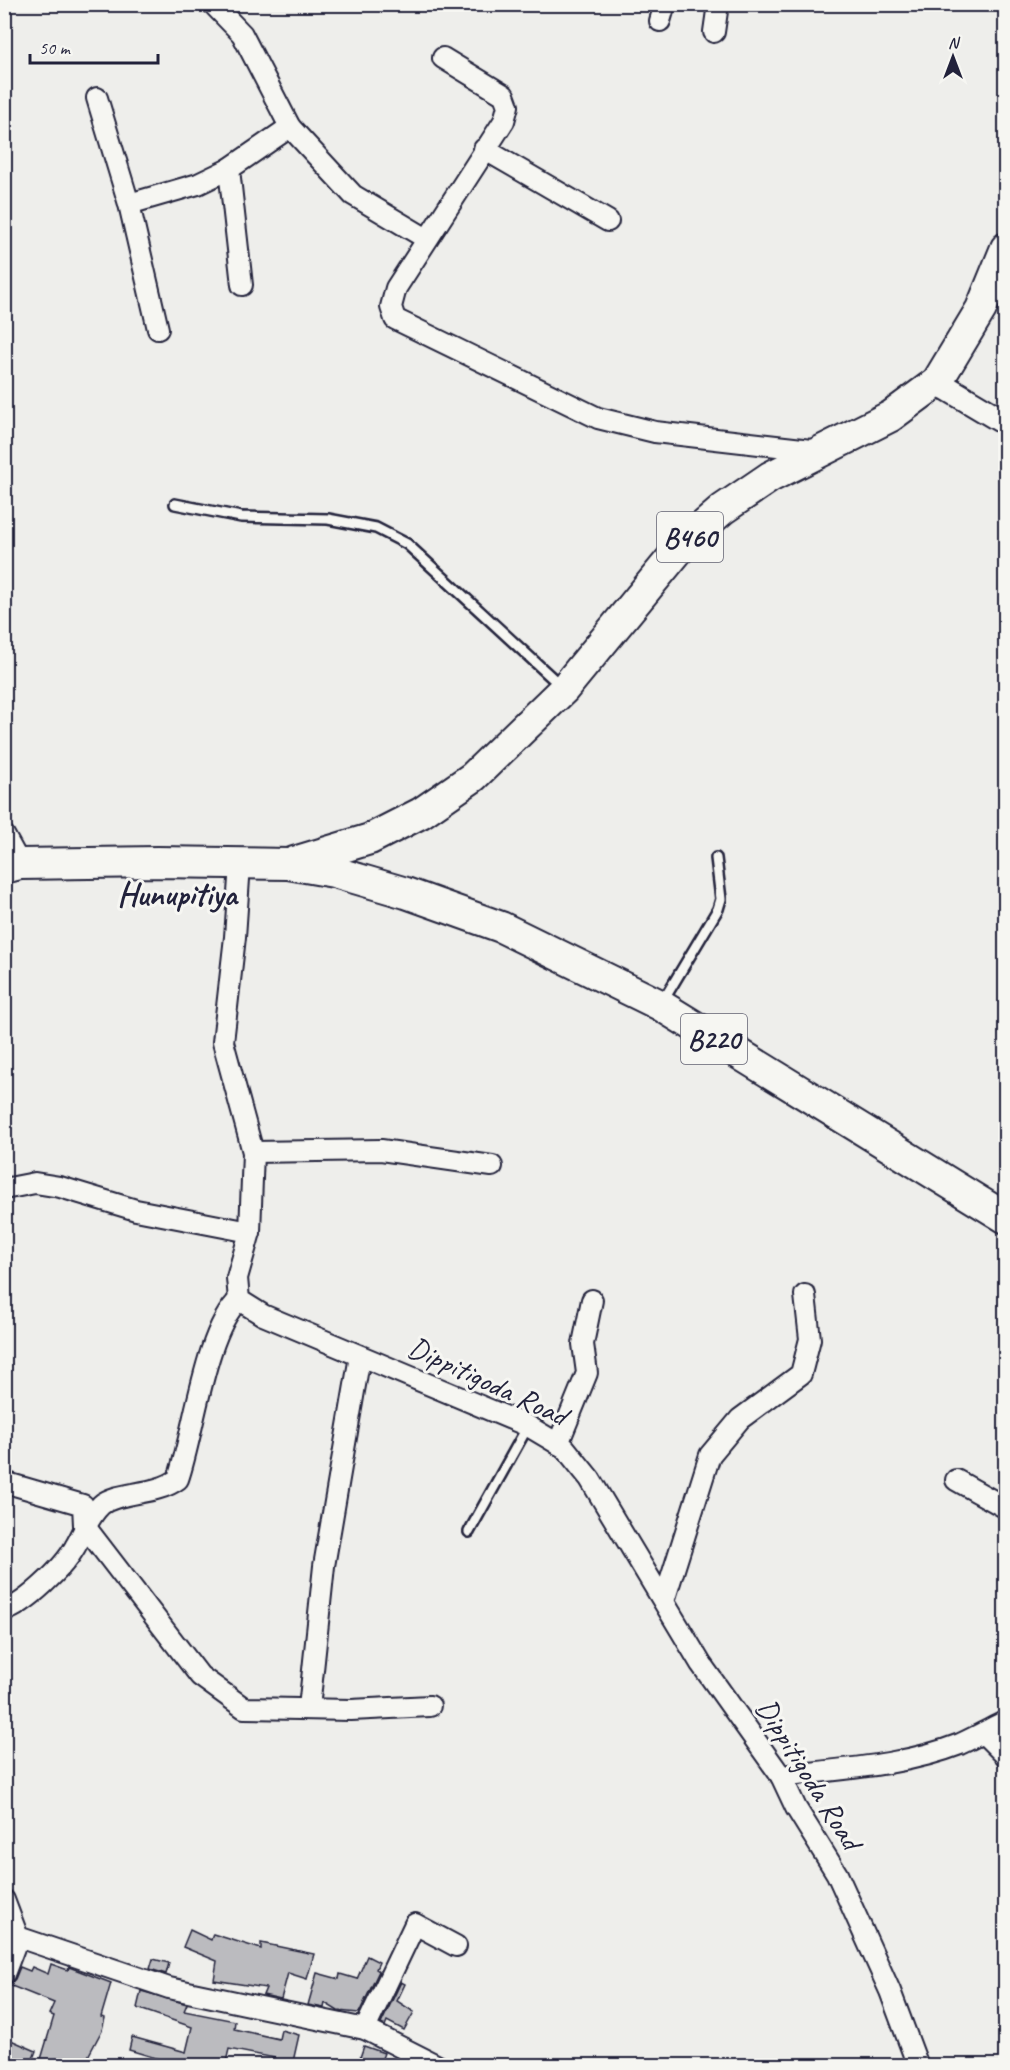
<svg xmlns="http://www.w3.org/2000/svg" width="1010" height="2070" viewBox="0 0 1010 2070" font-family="Caveat,sans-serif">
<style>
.building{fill:#bbbbbf;stroke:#22223b;stroke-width:1.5}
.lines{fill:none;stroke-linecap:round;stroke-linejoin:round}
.service-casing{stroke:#22223b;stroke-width:14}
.minor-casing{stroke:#22223b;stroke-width:24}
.tertiary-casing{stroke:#22223b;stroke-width:28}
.primary-casing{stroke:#22223b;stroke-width:34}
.service{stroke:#f6f6f2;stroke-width:9}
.minor{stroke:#f6f6f2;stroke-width:20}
.tertiary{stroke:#f6f6f2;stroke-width:24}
.primary{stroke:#f6f6f2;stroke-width:30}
.labels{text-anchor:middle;stroke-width:6;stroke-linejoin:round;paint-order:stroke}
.shield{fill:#f6f6f2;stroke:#626272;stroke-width:1.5}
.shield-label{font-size:28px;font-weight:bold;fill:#22223b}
.street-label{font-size:30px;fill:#22223b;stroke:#f6f6f2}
.quarter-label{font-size:33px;font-weight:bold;fill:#22223b;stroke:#f6f6f2}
</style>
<rect width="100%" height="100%" fill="#eeeeeb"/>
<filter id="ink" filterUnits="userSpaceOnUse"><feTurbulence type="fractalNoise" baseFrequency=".0167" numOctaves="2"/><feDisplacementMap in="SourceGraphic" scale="12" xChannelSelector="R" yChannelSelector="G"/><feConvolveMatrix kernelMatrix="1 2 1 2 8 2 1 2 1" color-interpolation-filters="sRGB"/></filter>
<g filter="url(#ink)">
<g class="building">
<polygon points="190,1930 211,1940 213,1934 261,1949 261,1943 314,1954 307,1979 288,1973 281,1999 263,1995 266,1988 214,1980 217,1961 183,1947"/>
<polygon points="367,1956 379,1962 376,1969 379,1971 359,2013 338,2011 325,2003 324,2008 308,2005 317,1973 339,1979 340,1974 357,1979"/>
<polygon points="153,1959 169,1963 166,1974 150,1969"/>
<polygon points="51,1964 68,1970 69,1967 111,1983 101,2017 105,2018 102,2030 83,2066 39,2066 54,2016 49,2014 54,2003 9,1985 15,1979 20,1967 30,1971 32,1967 48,1974"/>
<polygon points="401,1982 405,1984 397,2001 414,2012 404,2030 387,2021 385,2026 381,2024"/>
<polygon points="141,1991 187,2004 184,2011 235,2021 234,2029 279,2039 281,2030 299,2035 292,2066 273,2063 275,2058 229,2049 225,2066 183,2066 129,2050 132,2037 186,2052 192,2027 137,2008"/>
<polygon points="4,2037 36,2051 30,2066 16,2066 4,2061"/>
<polygon points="364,2046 384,2053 379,2066 357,2066"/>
</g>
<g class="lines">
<defs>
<g id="service">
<polyline points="175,504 241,517 328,519 376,528 407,544 561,686"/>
<polyline points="663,1001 718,909 721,899 716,858"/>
<polyline points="469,1532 528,1426"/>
</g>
<g id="minor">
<polyline points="213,4 242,34 290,127 353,195 427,239"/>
<polyline points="660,21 665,4"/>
<polyline points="714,32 718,4"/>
<polyline points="443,58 504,95 508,106 504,121 396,288 391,307 395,319 598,418 655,432 820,451"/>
<polyline points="97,98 129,204 158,329"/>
<polyline points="484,149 608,221"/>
<polyline points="229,169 242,285"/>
<polyline points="129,204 198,184 229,169 290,127"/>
<polyline points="4,835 20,864"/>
<polyline points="240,864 235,937 223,1042 253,1152 250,1232 237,1278 239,1300 263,1315 528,1426 565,1448 590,1479 701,1664 781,1776 796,1808 837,1874 890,1991 918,2066"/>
<polyline points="253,1152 381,1150 492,1166"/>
<polyline points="4,1189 35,1183 60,1187 136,1210 250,1232"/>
<polyline points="558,1444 587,1373 583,1344 592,1300"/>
<polyline points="956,1480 1006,1508"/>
<polyline points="4,1482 83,1505 84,1525 200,1676 244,1708 351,1710 430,1706"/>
<polyline points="664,1601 710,1455 740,1419 801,1374 810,1339 805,1295"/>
<path d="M4,1611c22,-7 60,-44 71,-64 9,-15 13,-30 26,-42 16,-14 55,-9 77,-26 16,-45 27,-149 61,-179"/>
<polyline points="309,1708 324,1566 360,1356"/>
<polyline points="983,1733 1006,1756"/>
<path d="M781,1776c59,-7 123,-10 179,-32 15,-7 30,-15 46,-23"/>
<polyline points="4,1900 18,1937 169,1988 365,2029 438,2066"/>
<polyline points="4,1974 18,1937"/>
<polyline points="365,2029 415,1924 456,1946"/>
</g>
<polyline id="tertiary" points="937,382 1006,423"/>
<g id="primary">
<polyline points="294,862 370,839 421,813 473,777 564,689 685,542 723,509 770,477 891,416 937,382 981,309 1006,248"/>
<polyline points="4,868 20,864 157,862 288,864 334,872 406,893 501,927 660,1005 1006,1218"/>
</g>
</defs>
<use href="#service" class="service-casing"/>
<use href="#minor" class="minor-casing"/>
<use href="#tertiary" class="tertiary-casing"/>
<use href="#primary" class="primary-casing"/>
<use href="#service" class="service"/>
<use href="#minor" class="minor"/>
<use href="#tertiary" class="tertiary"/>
<use href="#primary" class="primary"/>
</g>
</g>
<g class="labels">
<g class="shield">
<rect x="657" y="512" width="66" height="50" rx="4.5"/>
<rect x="681" y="1014" width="66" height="50" rx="4.5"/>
</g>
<g class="shield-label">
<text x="690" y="547">B460</text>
<text x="714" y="1049">B220</text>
</g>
<g class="street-label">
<text transform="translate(488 1381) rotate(25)" y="10">Dippitigoda Road</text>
<text transform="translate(809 1774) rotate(58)" y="10">Dippitigoda Road</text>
</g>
<g class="quarter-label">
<text x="177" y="905">Hunupitiya</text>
</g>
</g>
<rect width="1010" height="2070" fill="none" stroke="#f6f6f2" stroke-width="24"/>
<rect x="12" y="12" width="986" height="2046" fill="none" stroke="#22223b" stroke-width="2" filter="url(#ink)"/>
<g transform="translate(953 57)" stroke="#f6f6f2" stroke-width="4.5" paint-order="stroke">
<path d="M0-4.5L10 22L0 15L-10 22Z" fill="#22223b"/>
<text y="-9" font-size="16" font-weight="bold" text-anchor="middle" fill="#22223b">N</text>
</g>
<path d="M30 54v9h128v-9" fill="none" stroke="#22223b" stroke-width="3"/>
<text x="39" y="54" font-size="18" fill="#22223b" stroke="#f6f6f2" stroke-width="4.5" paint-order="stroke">50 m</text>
</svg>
